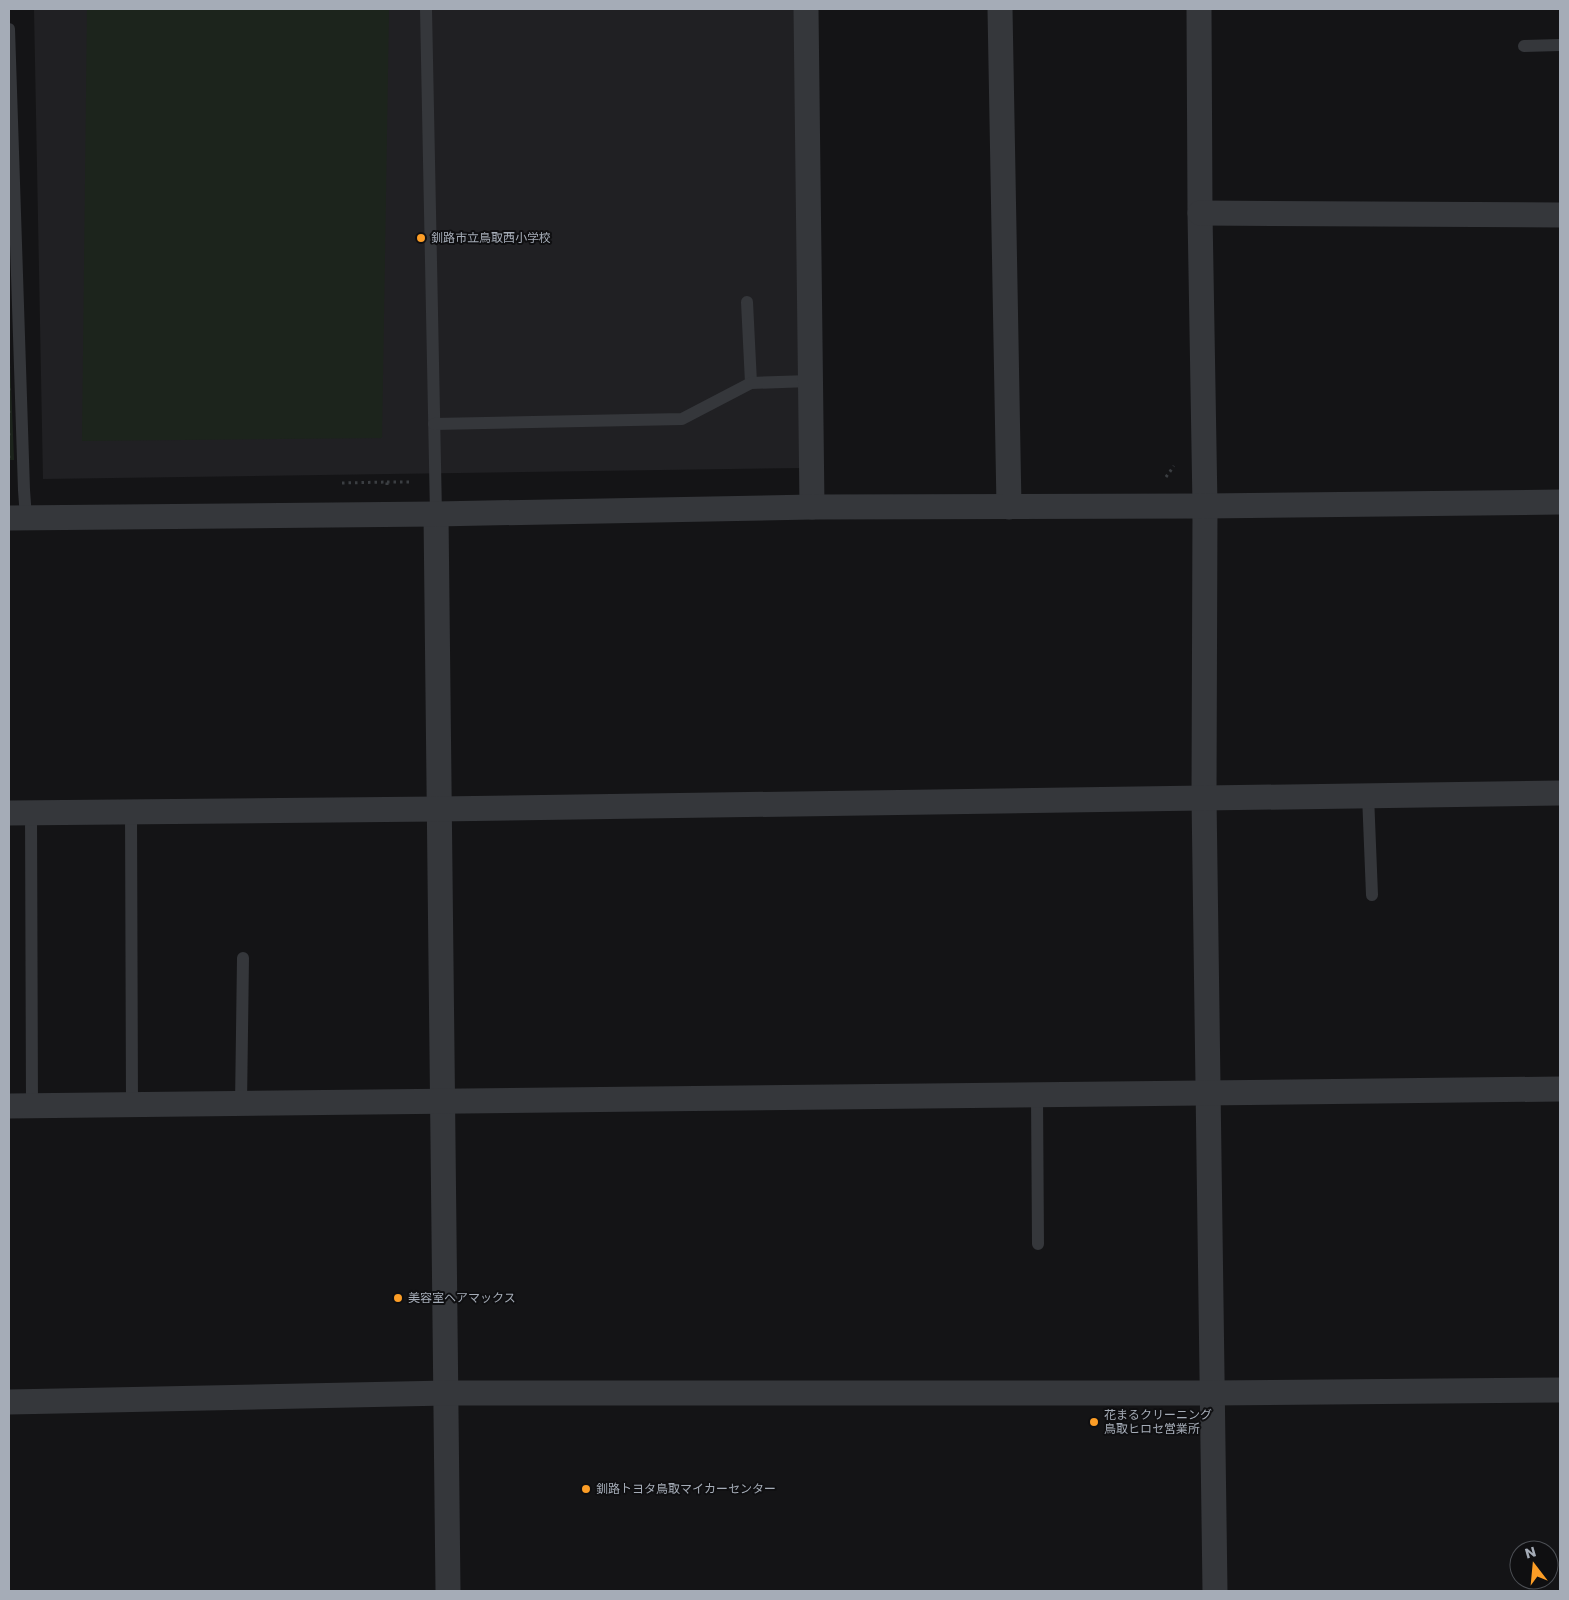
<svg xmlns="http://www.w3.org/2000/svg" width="1569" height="1600" viewBox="0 0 1569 1600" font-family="Poppins,'Noto Sans JP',sans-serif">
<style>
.built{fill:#202023}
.grass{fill:#1c241c}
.forest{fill:url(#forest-crowns)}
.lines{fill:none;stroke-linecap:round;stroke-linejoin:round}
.path{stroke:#3b3e42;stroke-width:3;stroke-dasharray:2.5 4;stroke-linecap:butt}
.service{stroke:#35373b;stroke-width:12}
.minor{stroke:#35373b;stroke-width:25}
.poi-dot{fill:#fc9d26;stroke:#0f0f11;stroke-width:2}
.labels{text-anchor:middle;stroke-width:4;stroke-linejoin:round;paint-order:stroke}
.poi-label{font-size:12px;fill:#a5acb7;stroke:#0f0f11;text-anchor:start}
</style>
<defs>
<pattern id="forest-crowns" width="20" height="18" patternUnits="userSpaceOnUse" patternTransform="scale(1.25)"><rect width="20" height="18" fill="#1c241c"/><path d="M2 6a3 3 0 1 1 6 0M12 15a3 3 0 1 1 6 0" fill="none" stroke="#3a413b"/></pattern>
</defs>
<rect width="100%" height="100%" fill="#141416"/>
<polygon class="built" points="34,9 801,9 805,468 43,479"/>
<polygon class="grass" points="87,9 389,9 382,438 82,441"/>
<polygon class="forest" points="9,338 14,460 9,460"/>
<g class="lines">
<g class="path">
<polyline points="1166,477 1174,466"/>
<polyline points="387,482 412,482"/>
<polyline points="342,483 387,482 387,485"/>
</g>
<g class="service">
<polyline points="426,9 436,514"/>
<polyline points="9,29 24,490 26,518"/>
<polyline points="1524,46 1560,45"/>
<polyline points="747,302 751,383"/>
<polyline points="434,424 682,419 751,383 810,381"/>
<polyline points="1368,795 1372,895"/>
<polyline points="131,811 132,1105"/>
<polyline points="31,812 32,1106"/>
<polyline points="1037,1097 1038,1244"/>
<polyline points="241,1105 243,958"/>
</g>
<g class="minor">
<polyline points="806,9 812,507"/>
<polyline points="1000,9 1009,507"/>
<polyline points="1199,9 1200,213 1205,506 1204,797 1215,1591"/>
<polyline points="1200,213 1560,215"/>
<polyline points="436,514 448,1591"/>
<polyline points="9,518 436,514 812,507 1205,506 1560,502"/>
<polyline points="9,813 438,809 1560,793"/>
<path d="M9,1106c517,-3 1034,-8 1551,-17"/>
<polyline points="9,1402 447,1393 1211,1393 1560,1390"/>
</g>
</g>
<g class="poi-dot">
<circle cx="421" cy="238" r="5"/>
<circle cx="398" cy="1298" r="5"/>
<circle cx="1094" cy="1422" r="5"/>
<circle cx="586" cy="1489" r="5"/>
</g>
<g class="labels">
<g class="poi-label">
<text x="431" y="242">釧路市立鳥取西小学校</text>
<text x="408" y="1302">美容室ヘアマックス</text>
<text x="1104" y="1419">花まるクリーニング<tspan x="1104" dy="14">鳥取ヒロセ営業所</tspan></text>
<text x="596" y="1493">釧路トヨタ鳥取マイカーセンター</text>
</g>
</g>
<rect width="1569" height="1600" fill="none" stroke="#a5acb7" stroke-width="20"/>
<g transform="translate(1534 1565) rotate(344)"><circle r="24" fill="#0f0f11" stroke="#4b4e53"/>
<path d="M0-4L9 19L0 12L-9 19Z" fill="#fc9d26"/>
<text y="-8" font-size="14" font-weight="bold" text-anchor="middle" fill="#a5acb7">N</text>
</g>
</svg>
